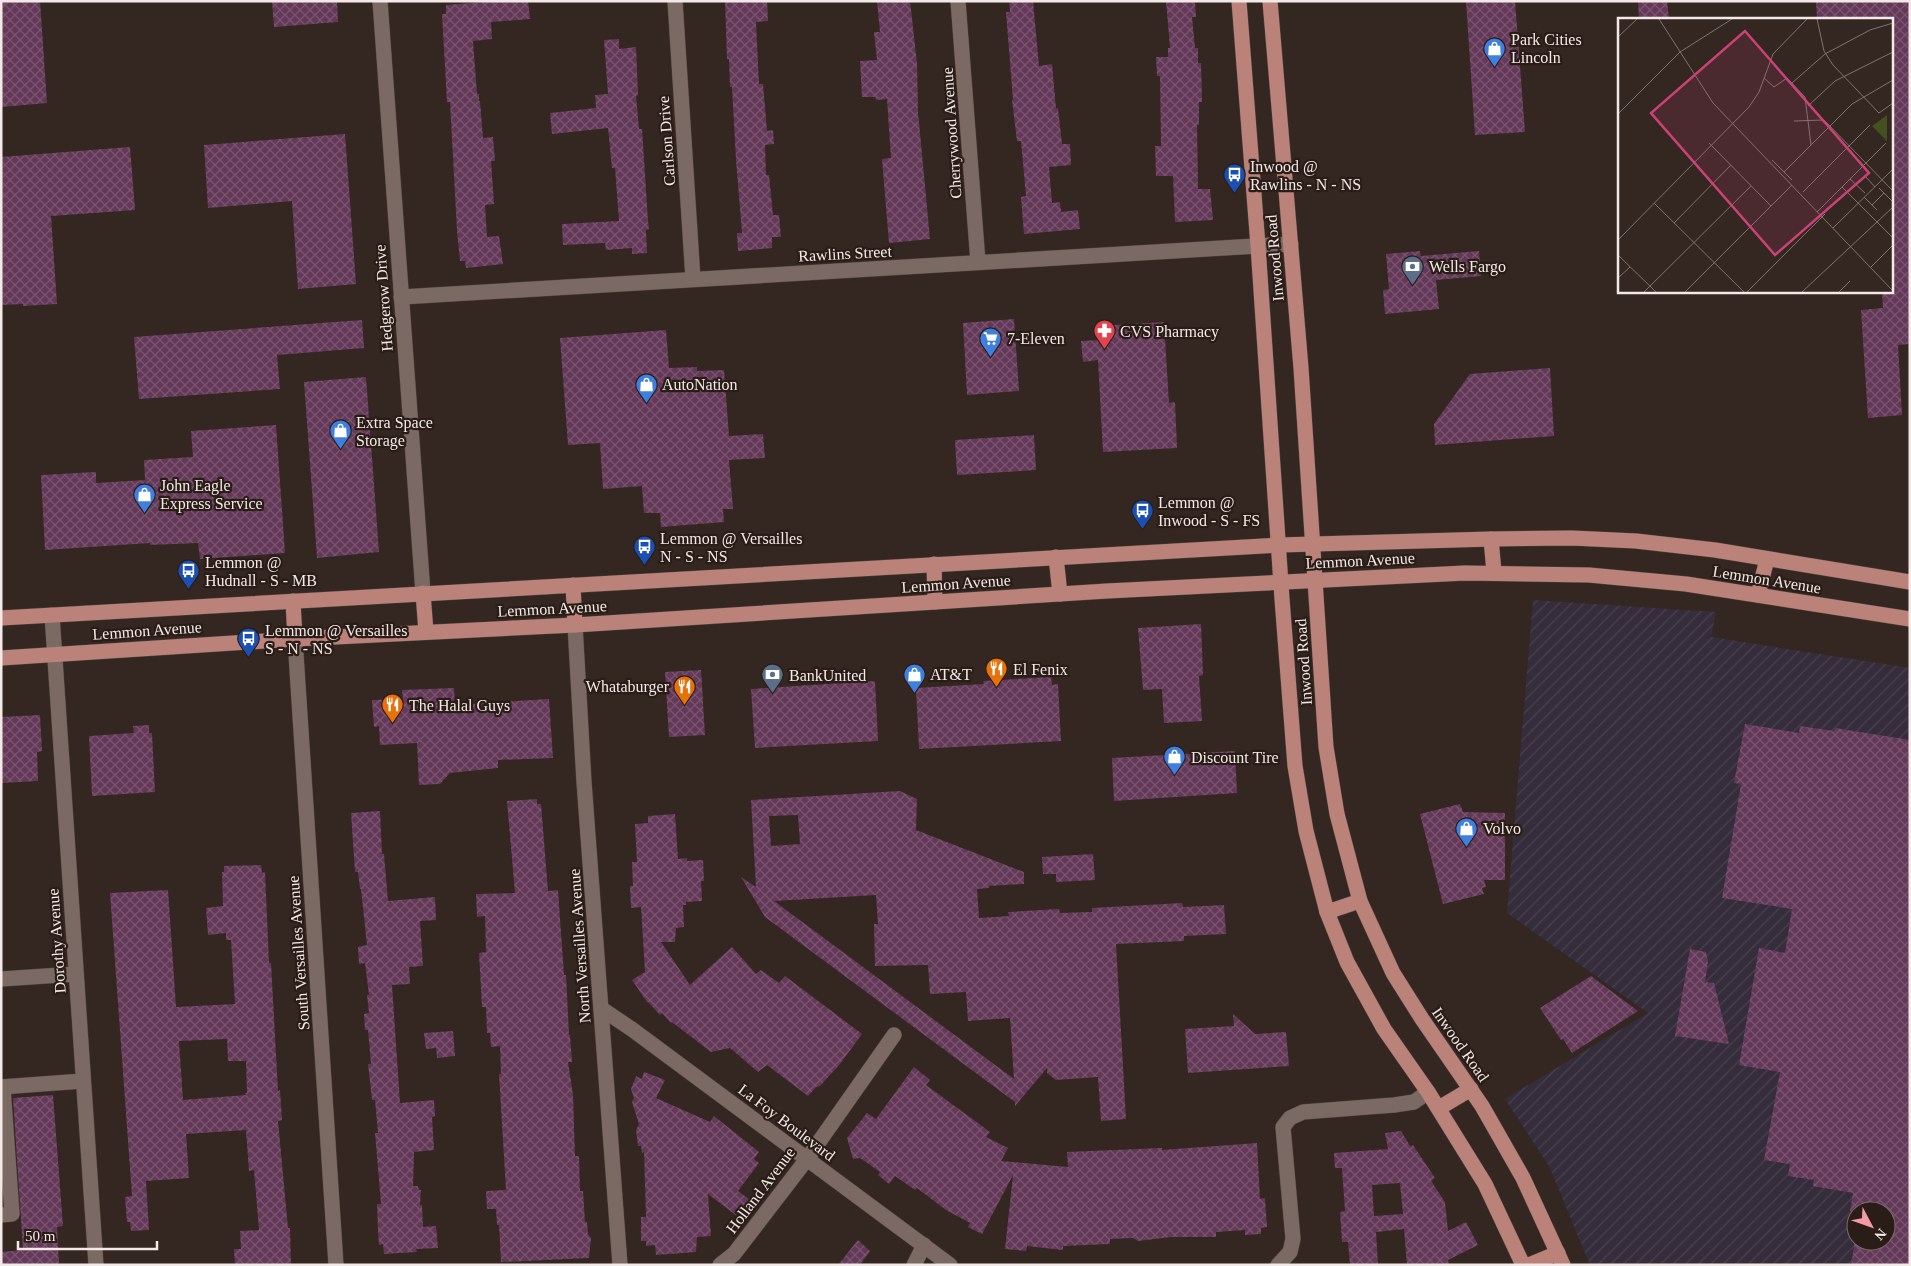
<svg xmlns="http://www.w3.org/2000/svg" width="1911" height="1266" viewBox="0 0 1911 1266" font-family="'Times New Roman',serif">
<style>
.industrial{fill:url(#industrial-furrows);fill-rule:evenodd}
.building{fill:url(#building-cross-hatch);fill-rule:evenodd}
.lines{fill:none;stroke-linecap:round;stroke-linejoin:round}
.minor-casing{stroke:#4f433f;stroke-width:16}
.major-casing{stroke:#4f433f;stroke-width:16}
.minor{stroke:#7b6a64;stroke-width:15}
.major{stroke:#ba8279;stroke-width:15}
.labels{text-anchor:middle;stroke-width:4.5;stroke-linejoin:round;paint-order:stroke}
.poi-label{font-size:16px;fill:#f3e9e6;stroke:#2a1c17;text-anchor:start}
.street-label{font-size:16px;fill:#f3e9e6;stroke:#2a1c17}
.inset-road{fill:none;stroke:#807470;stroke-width:1}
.view{fill:#cc4277;fill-opacity:0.15;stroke:#cc4277;stroke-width:2.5}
.inset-edge{fill:none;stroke:#f3e9e6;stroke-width:2.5}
</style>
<defs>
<pattern id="industrial-furrows" width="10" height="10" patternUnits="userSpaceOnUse" patternTransform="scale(1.25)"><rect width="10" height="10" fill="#362d3c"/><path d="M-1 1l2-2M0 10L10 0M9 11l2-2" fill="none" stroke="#4a414f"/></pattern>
<pattern id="building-cross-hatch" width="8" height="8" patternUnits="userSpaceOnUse" patternTransform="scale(1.25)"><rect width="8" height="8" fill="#633858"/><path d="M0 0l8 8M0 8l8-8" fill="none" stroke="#7a5570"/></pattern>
</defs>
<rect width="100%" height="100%" fill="#342621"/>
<path class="industrial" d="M1533,600l183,12 -5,25 199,31v597h-320l-41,-99 -44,-67 143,-86 -141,-100zM1856,1211h30v30h-30z"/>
<g class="building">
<polygon points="1,1 40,1 47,103 1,107"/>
<polygon points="272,1 337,1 338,22 274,27"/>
<polygon points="498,1 528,1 530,19 491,22 492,39 473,41 477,94 479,94 479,101 480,101 483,138 493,137 495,161 491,161 494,204 485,205 487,237 499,236 503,264 466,268 465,261 460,261 457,231 450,102 447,102 442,14 446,14 446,5"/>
<polygon points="725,1 767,1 768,21 756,22 759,84 763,84 767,131 773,130 774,144 765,145 766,175 769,175 773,215 779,215 781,237 772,237 772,248 738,251 737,233 742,233 736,160 732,87 730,87 729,59 727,59"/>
<polygon points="877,1 910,1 917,63 918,112 930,239 889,243 882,159 891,158 887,99 876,100 875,97 862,97 860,61 877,60 874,32 880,32"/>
<polygon points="1009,1 1033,1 1039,66 1052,64 1056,109 1058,108 1062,144 1070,144 1071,165 1049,167 1052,203 1060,202 1061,212 1078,210 1080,229 1024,234 1021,197 1026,196 1021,141 1017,141 1012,100 1013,100 1006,12 1010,12"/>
<polygon points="1166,1 1195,1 1196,17 1192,17 1195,48 1198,48 1198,63 1201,63 1202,102 1199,102 1199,125 1197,125 1198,189 1210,189 1213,220 1175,222 1173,176 1156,176 1155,146 1161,146 1160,76 1157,76 1156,57 1168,57 1168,48 1170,48"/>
<polygon points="1466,1 1515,1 1525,132 1475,135"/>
<polygon points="1638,1 1667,1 1669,19 1639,19"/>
<polygon points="1816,1 1910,1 1910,344 1898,345 1902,415 1868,418 1861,310 1883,308 1882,291 1892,291 1892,19 1817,19"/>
<polygon points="619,39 619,49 636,47 638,95 636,96 639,129 642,129 648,221 649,229 646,230 647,253 632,254 632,248 606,250 605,243 563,245 562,224 619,221 615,168 612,168 608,128 552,134 550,113 596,108 595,95 608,94 604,40"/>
<polygon points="345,134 356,284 298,289 292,201 208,208 204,145"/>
<polygon points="130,147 135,210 51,216 57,304 23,306 23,304 1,305 1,157"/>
<polygon points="1420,251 1421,256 1479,251 1481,276 1436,280 1439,309 1385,314 1383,290 1389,289 1386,254"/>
<polygon points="1014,319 1019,391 967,395 963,323"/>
<polygon points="362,320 364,348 277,355 280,389 139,399 134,337"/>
<polygon points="1164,322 1169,403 1175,402 1177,448 1103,452 1098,360 1083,362 1081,341 1098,340 1097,326"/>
<polygon points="666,330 669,368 697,367 697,371 724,370 729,436 763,434 765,458 729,460 733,509 723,509 724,522 661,527 660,513 644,513 642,486 603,489 600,443 568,445 560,338"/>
<polygon points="1550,368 1554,436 1435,445 1434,424 1470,374"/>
<polygon points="366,377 379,552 317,558 304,382"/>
<polygon points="276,425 285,553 200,559 198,543 150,545 150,543 45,550 41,475 96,472 96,483 145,480 144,460 193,457 191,431"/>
<polygon points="1034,435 1036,470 957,475 955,440"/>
<polygon points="1201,624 1203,675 1199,676 1202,721 1164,723 1162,689 1143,690 1138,628"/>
<polygon points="701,670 705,735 669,737 665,672"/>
<polygon points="1051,677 1052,685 1058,684 1061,741 919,749 916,688 984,684 983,681"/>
<polygon points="875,681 878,741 755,748 751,689"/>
<polygon points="454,688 455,705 549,699 553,758 498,760 498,768 450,773 440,784 419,785 417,743 380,745 379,726 374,727 372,700 403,699 402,690"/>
<polygon points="40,715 42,751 37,752 38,781 1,783 1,717"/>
<polygon points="1745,724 1799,733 1800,726 1834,731 1835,728 1910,740 1910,1265 1851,1265 1855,1241 1886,1241 1886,1211 1850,1211 1853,1193 1813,1186 1814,1180 1788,1176 1790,1164 1764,1160 1780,1072 1739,1065 1759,948 1785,953 1792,909 1722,898 1741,784 1734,783"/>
<polygon points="149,725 149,733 152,733 155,792 92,796 89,736 134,733 133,726"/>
<polygon points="1235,751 1237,793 1114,801 1112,758"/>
<path d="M900,791l17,8 -1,31 108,42v12l-35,2v2l-12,1 2,29 30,-2 -1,-4 51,-3 1,4 29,-1h3v-4l90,-5 1,4 41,-2 2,29 -42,2v5l-68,3 10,175 -25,2 -3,-44 -42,3 -9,-7v-5l-32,38v-4l-250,-185 -24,-40 15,10 -5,-87zM798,815l2,29 -29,2 -2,-30zM876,895l2,29h-4l1,42 53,-1 2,29 36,-2 2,29 42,-3 4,61 -240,-178z"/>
<polygon points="537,799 537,804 541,804 548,891 558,890 564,975 566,975 569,1035 570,1035 572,1062 568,1062 573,1095 575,1156 579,1156 580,1191 583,1191 585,1222 587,1222 588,1234 591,1238 589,1258 501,1262 499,1225 497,1225 496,1209 487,1209 486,1191 506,1190 499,1074 501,1074 500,1046 491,1047 490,1033 487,1033 486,1007 482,1007 479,953 486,952 485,916 477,917 476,894 515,893 507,801"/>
<polygon points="1460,804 1463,812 1505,813 1505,880 1484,880 1486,887 1482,888 1484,894 1443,904 1420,814"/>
<polygon points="380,811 382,854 384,854 388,901 435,897 436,920 420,921 423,966 409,967 410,984 392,985 400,1103 434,1100 435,1116 432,1117 434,1150 414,1152 413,1186 418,1186 419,1190 421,1190 420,1205 422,1205 423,1227 436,1226 438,1248 416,1249 417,1252 384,1254 383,1244 379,1245 378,1230 377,1204 381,1204 375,1133 378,1133 375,1100 372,1100 368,1064 371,1064 368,1030 365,1030 364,1014 369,1013 367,995 369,995 365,963 359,964 358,947 367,945 361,889 360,889 358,872 355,872 351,813"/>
<polygon points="675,814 678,859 687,858 687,861 703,860 704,881 701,881 702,901 686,902 686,905 683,905 684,927 676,928 675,942 661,942 690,985 732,947 756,974 761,970 779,983 785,976 862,1034 840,1064 820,1086 816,1087 808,1096 767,1065 758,1072 730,1048 711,1052 672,1022 671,1023 662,1013 660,1015 648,1002 647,1002 632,980 645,972 641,907 631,908 630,886 633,886 632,862 637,862 635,824 648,823 648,816"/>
<polygon points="1093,854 1095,880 1056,882 1056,874 1043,874 1042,857"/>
<path d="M261,865l1,8 3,-1 4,91h2l7,128 2,-1 2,30 -4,1 10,107h2l1,37h-56l-1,-16h7l-1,-18 19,-1 -5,-60 -5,1 -3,-41 -60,4 3,44 -43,3 3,49 -18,1 -1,-9h-3l-2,-25 7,-1 -22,-303 58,-3 8,117 59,-3 -4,-64h-5v-7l-18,2 -2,-27 17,-2 -1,-34h2v-6zM227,1039l1,22h18l1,32h-2l1,2 -63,5 -4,-59z"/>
<polygon points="1690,949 1706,952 1708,962 1705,982 1714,983 1729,1044 1675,1036"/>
<polygon points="1591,976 1638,1011 1572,1053 1563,1039 1561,1040 1540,1008"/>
<polygon points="1233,1014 1255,1034 1286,1032 1289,1066 1188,1073 1185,1029 1234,1026"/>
<polygon points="453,1031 455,1056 437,1058 436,1048 426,1049 424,1033"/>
<polygon points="914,1067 930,1080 926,1085 990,1132 986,1137 1008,1148 1001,1161 1068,1167 1067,1152 1162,1148 1162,1150 1257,1143 1260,1199 1265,1198 1267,1227 1261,1228 1261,1234 1245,1235 1245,1230 1216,1232 1216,1237 1171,1237 1138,1241 1133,1238 1110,1239 1110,1244 1063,1246 1063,1250 1027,1246 1026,1251 1005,1249 1013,1175 982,1234 968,1227 970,1223 946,1210 917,1188 915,1190 895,1176 889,1184 878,1175 880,1172 860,1158 853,1159 847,1138 867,1113 876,1119"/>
<polygon points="644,1072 665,1080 656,1098 710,1122 714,1116 759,1152 754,1159 759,1163 738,1191 750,1200 737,1216 708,1194 711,1236 697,1237 696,1252 656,1255 655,1245 646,1246 646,1241 641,1241 641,1217 646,1217 644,1152 642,1153 641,1146 638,1146 636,1130 639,1124 632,1102 634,1098 631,1089 636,1076 642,1079"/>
<polygon points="53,1095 63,1226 57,1227 59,1265 1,1265 1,1252 23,1250 13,1098"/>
<path d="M1401,1131l9,15 3,-1 22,33 -4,3 14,21 3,29 18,-9 12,23 -30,15 1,5h-42l-3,-36 -28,3 2,33h-28l-2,-23h-6l-2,-30 5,-1 -3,-43h-7l-1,-15 54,-4 -3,-16zM1400,1183l3,31 -29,2 -2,-31z"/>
<polygon points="858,1240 870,1251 860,1265 838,1265"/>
</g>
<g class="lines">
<defs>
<g id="minor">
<polyline points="380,1 423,593"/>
<polyline points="675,1 693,279"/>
<polyline points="958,1 978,262"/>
<polyline points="401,297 1291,244"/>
<polyline points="52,615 96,1265"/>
<polyline points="575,625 584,782 620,1265"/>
<polyline points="295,639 336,1265"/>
<polyline points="1,979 76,974"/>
<polyline points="602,1009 633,1030 950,1265"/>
<polyline points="1,1087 83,1081"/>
<polyline points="1,1215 12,1214 3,1087"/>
<polyline points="720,1265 734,1254 807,1159 894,1035"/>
<polyline points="914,1265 924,1245"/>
<polyline points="1278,1265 1290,1252 1293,1239 1283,1127 1290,1118 1303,1112 1394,1105 1414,1102 1428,1092"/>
</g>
<g id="major">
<polyline points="1239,1 1258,246 1282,599 1295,766 1306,831 1327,912 1347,962 1384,1029 1428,1092 1485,1184 1523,1265"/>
<polyline points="1270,1 1301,368 1326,747 1337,814 1360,901 1393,973 1422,1019 1482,1106 1523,1178 1563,1265"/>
<polyline points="1491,539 1494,572"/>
<polyline points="1056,557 1060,594"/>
<polyline points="934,564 935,602"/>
<polyline points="573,585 575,625"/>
<polyline points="423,593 426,632"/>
<polyline points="1758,595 1767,559"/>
<polyline points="293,601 295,639"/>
<polyline points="1,618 1279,545 1491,539 1572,538 1636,541 1715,550 1910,582"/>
<polyline points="1,658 295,639 575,625 1107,591 1465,573 1589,575 1686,584 1910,619"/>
<polyline points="1327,912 1360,901"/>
<polyline points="1439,1108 1471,1089"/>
<polyline points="1529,1265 1558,1253"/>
</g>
</defs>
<use href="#minor" class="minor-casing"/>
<use href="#major" class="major-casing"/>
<use href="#minor" class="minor"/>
<use href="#major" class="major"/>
</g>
<defs>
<symbol id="shop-pin" viewBox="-11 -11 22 30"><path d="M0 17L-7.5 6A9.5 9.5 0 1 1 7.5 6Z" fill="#3f7fe0" stroke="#2a1c17"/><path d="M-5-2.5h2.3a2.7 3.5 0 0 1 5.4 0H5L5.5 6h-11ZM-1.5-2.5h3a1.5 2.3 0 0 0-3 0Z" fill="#fff"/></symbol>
<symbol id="bus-pin" viewBox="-11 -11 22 30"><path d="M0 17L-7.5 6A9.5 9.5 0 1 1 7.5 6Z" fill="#1a4fb4" stroke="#2a1c17"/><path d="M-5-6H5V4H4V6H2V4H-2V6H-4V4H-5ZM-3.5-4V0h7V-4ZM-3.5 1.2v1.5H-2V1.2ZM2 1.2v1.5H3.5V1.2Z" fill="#fff"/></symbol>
<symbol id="bank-pin" viewBox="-11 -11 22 30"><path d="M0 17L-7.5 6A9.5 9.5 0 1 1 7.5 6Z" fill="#5c6f8a" stroke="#2a1c17"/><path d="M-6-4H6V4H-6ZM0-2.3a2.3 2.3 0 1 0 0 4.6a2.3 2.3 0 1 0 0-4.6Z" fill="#fff"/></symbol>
<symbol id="pharmacy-pin" viewBox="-11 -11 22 30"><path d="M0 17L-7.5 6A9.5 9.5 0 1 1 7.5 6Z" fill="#e0444e" stroke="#2a1c17"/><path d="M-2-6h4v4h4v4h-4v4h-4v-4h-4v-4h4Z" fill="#fff"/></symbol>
<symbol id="supermarket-pin" viewBox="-11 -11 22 30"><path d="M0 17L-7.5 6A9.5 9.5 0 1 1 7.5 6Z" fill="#3f7fe0" stroke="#2a1c17"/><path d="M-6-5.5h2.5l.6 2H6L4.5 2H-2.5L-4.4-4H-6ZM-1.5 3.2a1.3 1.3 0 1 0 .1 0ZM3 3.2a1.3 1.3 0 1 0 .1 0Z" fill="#fff"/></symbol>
<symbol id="restaurant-pin" viewBox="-11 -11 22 30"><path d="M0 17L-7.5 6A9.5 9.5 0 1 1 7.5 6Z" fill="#e8710a" stroke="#2a1c17"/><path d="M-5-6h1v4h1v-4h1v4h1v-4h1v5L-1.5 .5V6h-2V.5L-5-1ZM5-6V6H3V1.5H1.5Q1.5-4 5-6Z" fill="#fff"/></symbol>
</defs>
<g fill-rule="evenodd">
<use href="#shop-pin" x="1482" y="36" width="25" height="34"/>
<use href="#bus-pin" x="1222" y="162" width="25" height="34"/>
<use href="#bank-pin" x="1400" y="254" width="25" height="34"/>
<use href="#pharmacy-pin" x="1092" y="318" width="25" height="34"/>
<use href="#supermarket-pin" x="978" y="326" width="25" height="34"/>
<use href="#shop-pin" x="634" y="372" width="25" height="34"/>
<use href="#shop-pin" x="328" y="418" width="25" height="34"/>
<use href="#shop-pin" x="132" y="482" width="25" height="34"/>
<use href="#bus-pin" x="1130" y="498" width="25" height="34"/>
<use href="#bus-pin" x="632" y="534" width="25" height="34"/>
<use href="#bus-pin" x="176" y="558" width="25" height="34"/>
<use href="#bus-pin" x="236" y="626" width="25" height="34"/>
<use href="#restaurant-pin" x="984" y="656" width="25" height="34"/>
<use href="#shop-pin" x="902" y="662" width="25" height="34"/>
<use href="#bank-pin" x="760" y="662" width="25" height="34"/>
<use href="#restaurant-pin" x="672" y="674" width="25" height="34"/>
<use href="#restaurant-pin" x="380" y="692" width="25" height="34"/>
<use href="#shop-pin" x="1162" y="744" width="25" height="34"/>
<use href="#shop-pin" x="1454" y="816" width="25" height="34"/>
</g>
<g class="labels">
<g class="poi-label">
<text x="1511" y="45">Park Cities<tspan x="1511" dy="18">Lincoln</tspan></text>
<text x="1250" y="172">Inwood @<tspan x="1250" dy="18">Rawlins - N - NS</tspan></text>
<text x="1429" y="272">Wells Fargo</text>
<text x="1120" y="337">CVS Pharmacy</text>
<text x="1007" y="344">7-Eleven</text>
<text x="662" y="390">AutoNation</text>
<text x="356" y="428">Extra Space<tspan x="356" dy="18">Storage</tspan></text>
<text x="160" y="491">John Eagle<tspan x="160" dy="18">Express Service</tspan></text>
<text x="1158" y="508">Lemmon @<tspan x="1158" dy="18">Inwood - S - FS</tspan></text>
<text x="660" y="544">Lemmon @ Versailles<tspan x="660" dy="18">N - S - NS</tspan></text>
<text x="205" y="568">Lemmon @<tspan x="205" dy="18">Hudnall - S - MB</tspan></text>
<text x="265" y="636">Lemmon @ Versailles<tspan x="265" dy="18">S - N - NS</tspan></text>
<text x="1013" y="675">El Fenix</text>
<text x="930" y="680">AT&amp;T</text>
<text x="789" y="681">BankUnited</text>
<text x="669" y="692" text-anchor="end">Whataburger</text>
<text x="409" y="711">The Halal Guys</text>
<text x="1191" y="763">Discount Tire</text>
<text x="1483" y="834">Volvo</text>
</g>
<g class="street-label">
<text transform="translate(951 133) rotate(-94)" y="6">Cherrywood Avenue</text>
<text transform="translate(666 141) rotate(-94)" y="6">Carlson Drive</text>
<text transform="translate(845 253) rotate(-3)" y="6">Rawlins Street</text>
<text transform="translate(1274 258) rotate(-95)" y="6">Inwood Road</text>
<text transform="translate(383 298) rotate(-94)" y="6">Hedgerow Drive</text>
<text transform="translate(1360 560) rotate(-3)" y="6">Lemmon Avenue</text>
<text transform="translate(1767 579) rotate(9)" y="6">Lemmon Avenue</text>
<text transform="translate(956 583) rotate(-4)" y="6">Lemmon Avenue</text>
<text transform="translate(552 608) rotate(-3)" y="6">Lemmon Avenue</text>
<text transform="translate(147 630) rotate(-4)" y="6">Lemmon Avenue</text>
<text transform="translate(1303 662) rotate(-94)" y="6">Inwood Road</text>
<text transform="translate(56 941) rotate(-94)" y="6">Dorothy Avenue</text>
<text transform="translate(579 946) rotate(-94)" y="6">North Versailles Avenue</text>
<text transform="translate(298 953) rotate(-94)" y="6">South Versailles Avenue</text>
<text transform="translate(1461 1044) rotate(55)" y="6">Inwood Road</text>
<text transform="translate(787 1122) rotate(37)" y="6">La Foy Boulevard</text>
<text transform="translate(760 1190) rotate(-53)" y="6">Holland Avenue</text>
</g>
</g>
<g transform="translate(1618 18)">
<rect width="275" height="275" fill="#342621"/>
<path d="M269,97v26l-15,-15z" fill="#43501f"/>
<path class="inset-road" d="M41,1l54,84 180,188M199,1l7,32 9,14 46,48 14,-10M0,19l19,-18M146,60l10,9 13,-9 18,19 6,48M174,65l33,-29 45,-24 23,-7M190,88l27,-25 58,-29M0,96l62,-62 52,-33M176,103l30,-1 69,71M91,125l62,63M154,142l20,20M166,154l68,-68 41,-24M232,161l15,14M238,167l9,-9 10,11M224,169l51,51M261,170l14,14M185,174l67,-67M246,179l13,13M36,185l90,89M254,187l12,-12M199,194l69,-69M56,205l57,-58M215,210l60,-59M0,222l131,-133 10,-15 14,-38 34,-35M0,237l38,37M252,250l23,-23M0,260l12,-11M26,274l107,-106M67,274l107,-107M129,274l78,-78M184,274l91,-85M221,274l11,-11"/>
<path class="view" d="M127,13l124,142 -94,82 -124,-142z"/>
<rect width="275" height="275" class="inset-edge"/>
</g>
<rect width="1911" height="1266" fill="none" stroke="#f3e9e6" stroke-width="5"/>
<g transform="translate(1871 1226) rotate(131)"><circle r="24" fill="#2a1c17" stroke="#7a6e6a"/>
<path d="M0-4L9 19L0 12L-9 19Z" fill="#f49aa5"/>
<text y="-8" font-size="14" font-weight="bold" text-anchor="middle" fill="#f3e9e6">N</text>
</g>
<path d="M18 1241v8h139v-8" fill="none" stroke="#f3e9e6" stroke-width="2.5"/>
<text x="25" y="1241" font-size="15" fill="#f3e9e6" stroke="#2a1c17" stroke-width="4" paint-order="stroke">50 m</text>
</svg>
